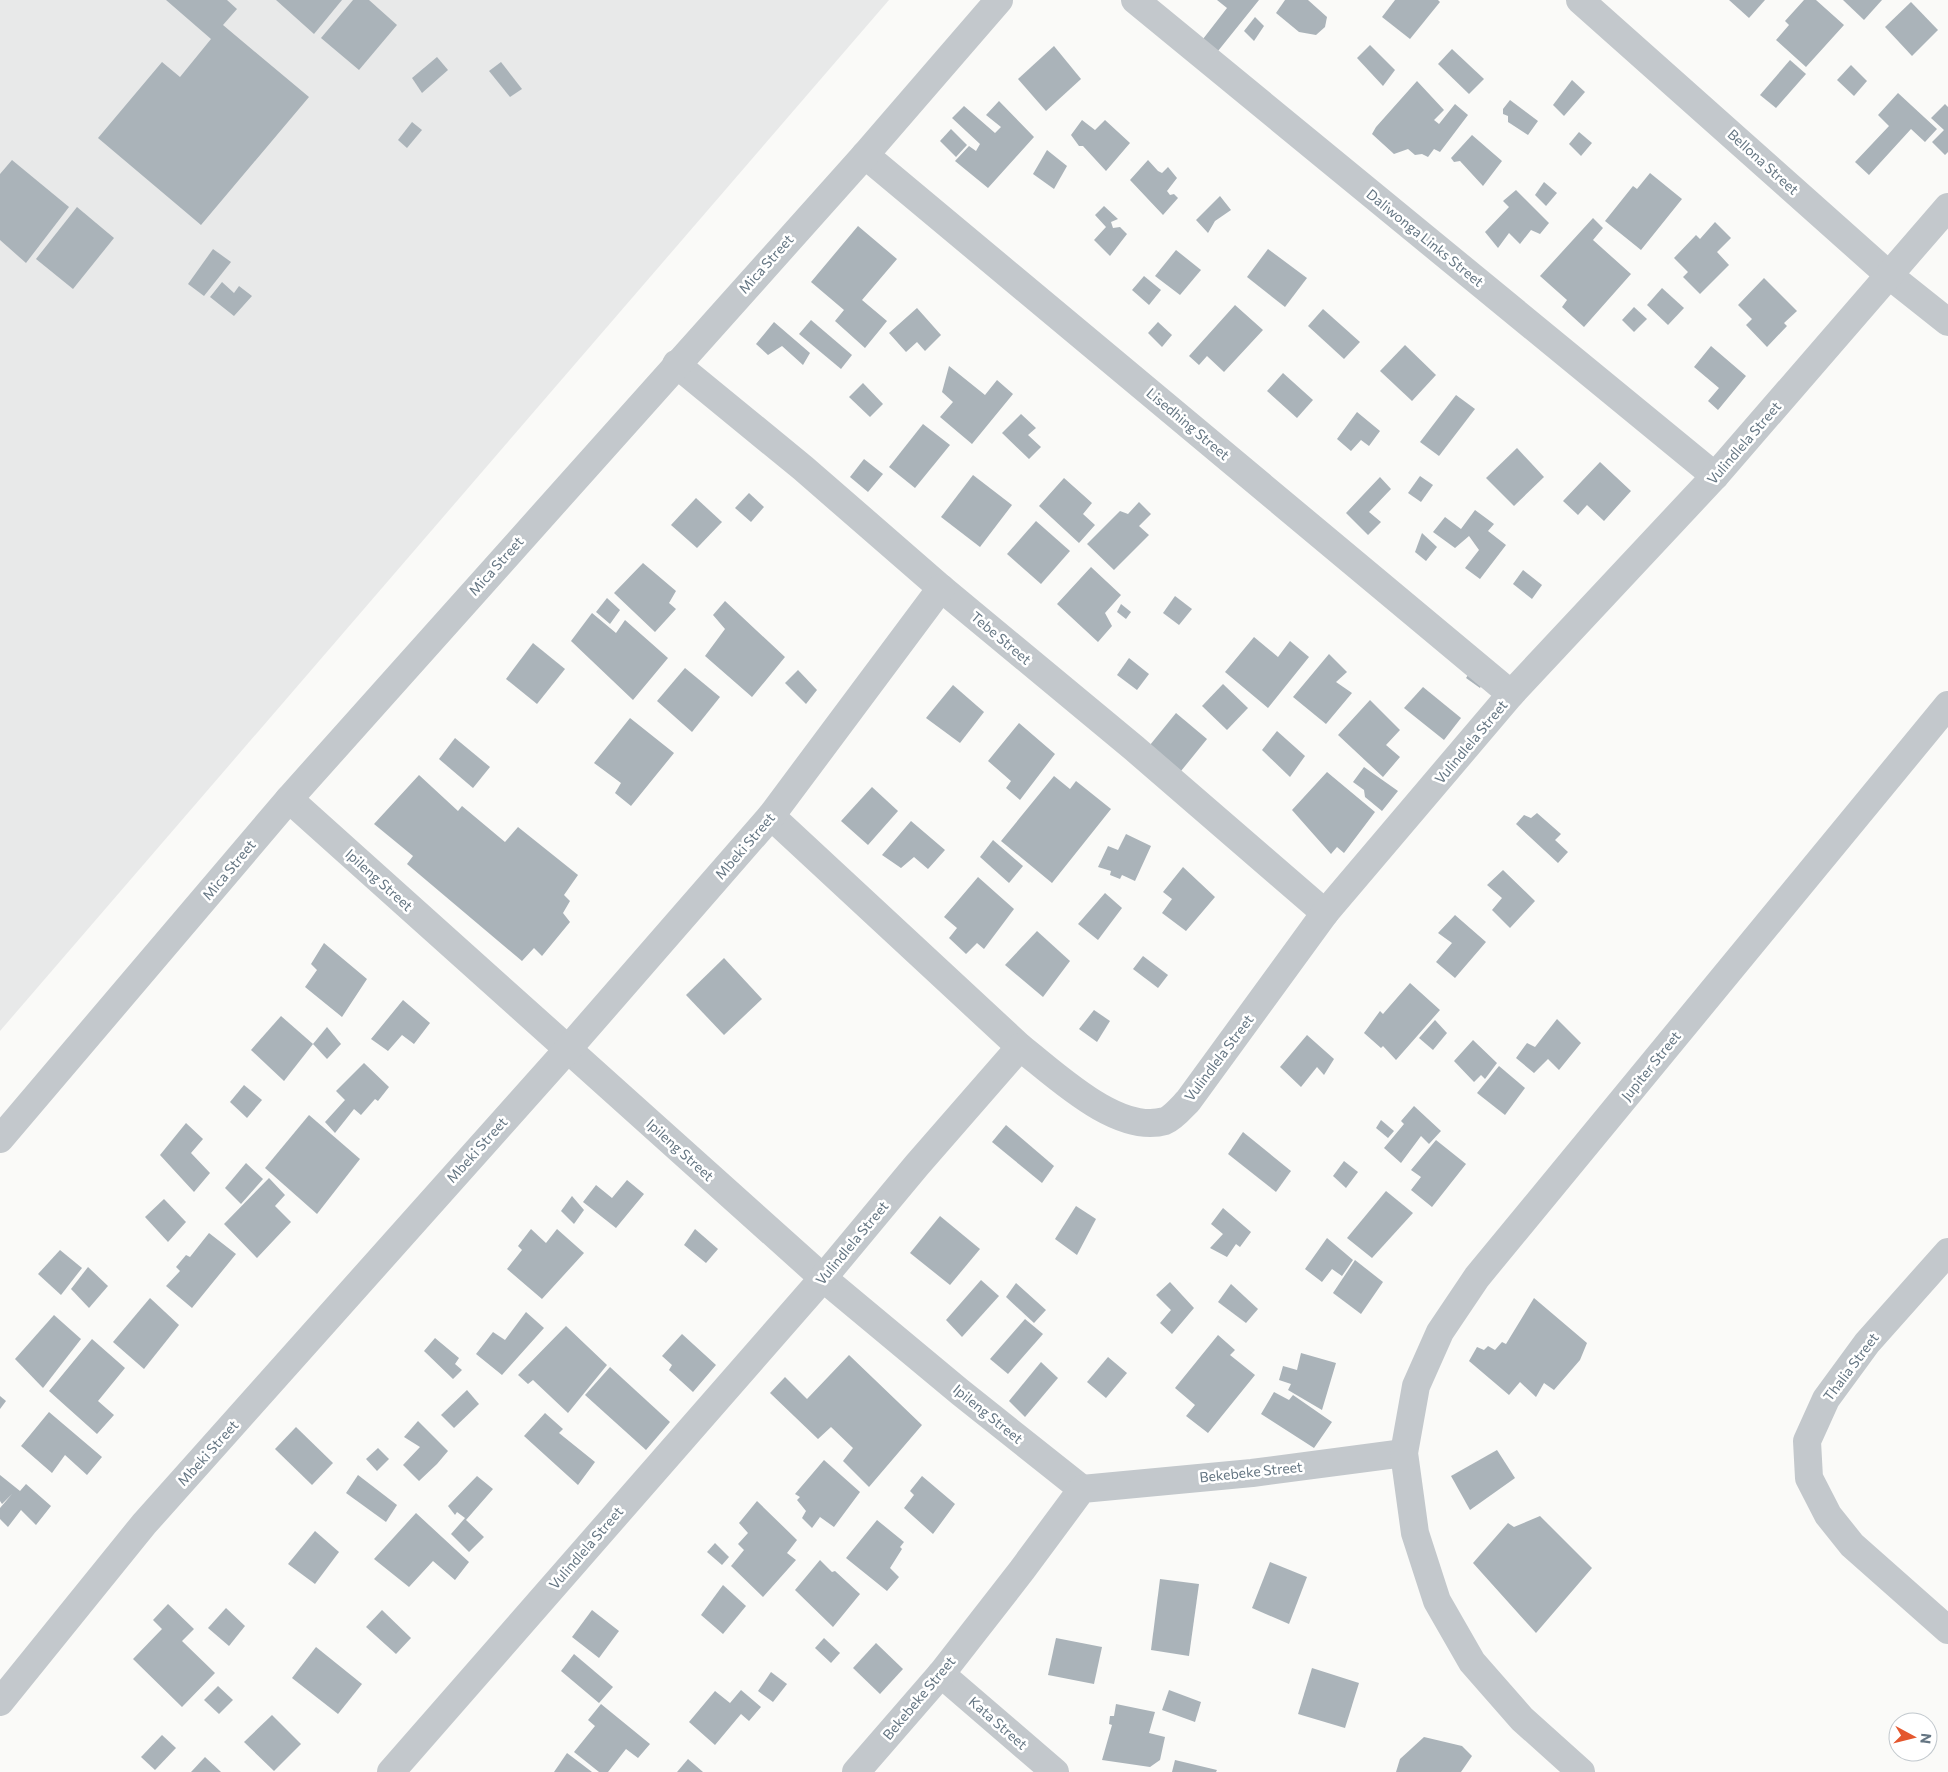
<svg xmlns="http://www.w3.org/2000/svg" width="1948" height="1772" viewBox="0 0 1948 1772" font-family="Commissioner,sans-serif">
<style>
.built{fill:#e8e9e9}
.building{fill:#aab3b9}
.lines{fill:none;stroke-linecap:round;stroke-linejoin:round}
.street{stroke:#c3c8cc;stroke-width:28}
.labels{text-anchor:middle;stroke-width:5;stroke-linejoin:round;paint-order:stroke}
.street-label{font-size:14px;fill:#657683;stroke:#fff}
</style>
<rect width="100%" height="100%" fill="#fafaf8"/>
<polygon class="built" points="0,0 889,0 0,1031"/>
<g class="building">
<polygon points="166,0 227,0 237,9 223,25 309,97 201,225 98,138 162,62 180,77 211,39"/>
<polygon points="276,0 342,0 314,34"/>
<polygon points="353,0 369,0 397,25 359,70 321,38"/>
<polygon points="1217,0 1259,0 1218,51 1203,39 1227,8"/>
<polygon points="1285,0 1308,0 1327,17 1325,27 1316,35 1299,32 1276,13"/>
<polygon points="1395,0 1438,0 1440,2 1410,39 1382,17"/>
<polygon points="1729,0 1765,0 1749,18"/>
<polygon points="1804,0 1816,0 1844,25 1806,67 1776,40 1789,25 1785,21"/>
<polygon points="1843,0 1882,0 1864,20"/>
<polygon points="1911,2 1938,30 1912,56 1885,27"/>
<polygon points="1255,17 1264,26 1254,41 1244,31"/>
<polygon points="1370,45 1395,70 1383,86 1357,58"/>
<polygon points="1054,46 1081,79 1046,111 1018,79"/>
<polygon points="1452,49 1484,79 1469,94 1438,64"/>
<polygon points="437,57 448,70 422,93 412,78"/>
<polygon points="1790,60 1806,74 1776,108 1760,95"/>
<polygon points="501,62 522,89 510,97 489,71"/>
<polygon points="1851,65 1867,81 1854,96 1837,80"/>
<polygon points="1572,80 1585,92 1564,116 1553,105"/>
<polygon points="1417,81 1444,110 1434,120 1439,124 1455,104 1468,115 1440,152 1434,149 1428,157 1422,154 1415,155 1408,149 1394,154 1372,134 1376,127"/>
<polygon points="1898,93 1937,129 1925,142 1911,129 1869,175 1855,162 1889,126 1878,115"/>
<polygon points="1510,100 1538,121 1528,135 1508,122 1508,116 1503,114 1503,109"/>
<polygon points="999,101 1034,137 988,188 955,161 969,146 976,151 980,144 952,118 964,106 995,133 1001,127 986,115"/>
<polygon points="1945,104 1948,107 1948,152 1945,155 1932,142 1944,130 1931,118"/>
<polygon points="1082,120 1095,130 1105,120 1130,143 1106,171 1083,146 1079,146 1071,135"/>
<polygon points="412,122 422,130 407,148 398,140"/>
<polygon points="951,129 967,145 956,157 940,141"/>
<polygon points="1579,132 1592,143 1581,156 1569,144"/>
<polygon points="1472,135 1502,161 1483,186 1460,161 1454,162 1451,158"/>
<polygon points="1047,150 1067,166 1054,189 1033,174"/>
<polygon points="12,160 69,207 26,263 0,240 0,174"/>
<polygon points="1148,160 1158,171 1162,173 1168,167 1177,178 1167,191 1170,195 1174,194 1178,198 1163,215 1130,180"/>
<polygon points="1650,173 1682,199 1641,250 1605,221 1633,186 1637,189"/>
<polygon points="1544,182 1557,193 1546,206 1535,195"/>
<polygon points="1516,190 1549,223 1540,234 1531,230 1520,244 1509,233 1498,248 1485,232 1509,207 1503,201"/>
<polygon points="1220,196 1231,210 1215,221 1208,233 1196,220"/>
<polygon points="1104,206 1118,219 1111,222 1113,228 1120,227 1127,234 1110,256 1094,240 1106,227 1095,215"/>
<polygon points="77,207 114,238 73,289 36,259"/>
<polygon points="1593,218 1603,228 1593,240 1631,274 1584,327 1562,307 1567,300 1540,276"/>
<polygon points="1715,222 1731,238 1717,252 1729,265 1700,294 1683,277 1688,272 1674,258 1696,235 1700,239"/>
<polygon points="858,226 897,259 862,300 887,321 865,348 835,321 844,310 811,282"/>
<polygon points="213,249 231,262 204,296 188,284"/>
<polygon points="1268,249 1307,278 1285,307 1247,277"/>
<polygon points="1176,250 1201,270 1180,295 1155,276"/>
<polygon points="1144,276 1161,290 1149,305 1132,290"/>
<polygon points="1764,278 1797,311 1784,323 1787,326 1767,347 1746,325 1752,319 1738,305"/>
<polygon points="222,282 234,293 239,286 252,296 234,316 210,297"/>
<polygon points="1662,288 1684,308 1668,325 1647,305"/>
<polygon points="1235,305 1263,330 1224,372 1207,356 1199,365 1189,356"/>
<polygon points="1634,307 1647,319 1634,332 1622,320"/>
<polygon points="917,308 941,335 925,351 917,342 906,352 889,333"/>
<polygon points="1323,309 1360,342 1344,359 1308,326"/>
<polygon points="811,320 852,355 841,369 799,334"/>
<polygon points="774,322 810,353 803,365 782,346 768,355 756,344"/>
<polygon points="1158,322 1172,335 1162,347 1148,333"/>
<polygon points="1405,345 1436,375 1412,401 1380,371"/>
<polygon points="1711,346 1746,376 1718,410 1708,401 1719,388 1694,367"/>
<polygon points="949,366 985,395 997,380 1013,394 972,444 940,417 953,402 942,392"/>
<polygon points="1283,373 1313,400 1297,418 1267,391"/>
<polygon points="863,383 883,404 870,417 849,397"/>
<polygon points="1456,395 1475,409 1439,456 1420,442"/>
<polygon points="1357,412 1380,431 1369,446 1361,440 1351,451 1337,439"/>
<polygon points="1021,414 1036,428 1028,435 1041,447 1029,459 1002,433"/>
<polygon points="923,424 950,445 915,488 889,467"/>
<polygon points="1517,448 1544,477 1514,506 1486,478"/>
<polygon points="864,459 883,474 868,492 850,477"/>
<polygon points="1600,462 1631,491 1604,521 1587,505 1578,515 1563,501"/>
<polygon points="973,475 1012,505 980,547 941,517"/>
<polygon points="1420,476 1433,485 1421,502 1408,493"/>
<polygon points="1380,477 1391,489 1369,512 1381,522 1368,535 1346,513"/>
<polygon points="1064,478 1092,503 1083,514 1095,525 1079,543 1039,506"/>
<polygon points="749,493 764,507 751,522 735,508"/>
<polygon points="696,498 722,522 697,548 671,525"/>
<polygon points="1139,502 1151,514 1139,526 1149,535 1114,570 1087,544 1120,511 1128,514"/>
<polygon points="1475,510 1494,524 1488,531 1506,545 1480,579 1465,568 1479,550 1469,536 1455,548 1433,532 1445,517 1461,529"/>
<polygon points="1036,521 1070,551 1041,584 1007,554"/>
<polygon points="1422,533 1437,547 1426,561 1415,552"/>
<polygon points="643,563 676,591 669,603 676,609 655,632 614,593"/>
<polygon points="1091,567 1121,595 1105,613 1112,626 1098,642 1057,604"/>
<polygon points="1523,570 1542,585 1532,599 1513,584"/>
<polygon points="1175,596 1192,609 1179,625 1163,613"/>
<polygon points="607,598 620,610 610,624 596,612"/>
<polygon points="725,601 785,657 752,697 705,656 725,629 713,615"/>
<polygon points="1121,604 1131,612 1126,619 1117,612"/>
<polygon points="592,613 616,633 625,620 668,658 633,700 571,641"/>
<polygon points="1254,637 1278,657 1290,641 1309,657 1268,708 1225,672"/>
<polygon points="533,643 565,669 537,704 506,679"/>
<polygon points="1329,654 1347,672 1336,682 1352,693 1326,724 1293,697"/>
<polygon points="1129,658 1149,674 1137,690 1117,675"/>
<polygon points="685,668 720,697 692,732 657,701"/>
<polygon points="798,670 817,690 806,704 785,683"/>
<polygon points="1470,672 1483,682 1480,688 1466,678"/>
<polygon points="1223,684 1248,708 1227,730 1202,706"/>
<polygon points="953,685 984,712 960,743 926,718"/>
<polygon points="1423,687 1461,718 1444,740 1404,708"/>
<polygon points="1370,700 1400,730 1386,745 1400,757 1383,777 1338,735"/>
<polygon points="1176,713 1207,739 1181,771 1150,745"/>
<polygon points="630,718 674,753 631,806 615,793 621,783 594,763"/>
<polygon points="1019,723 1055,754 1020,800 1006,788 1011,781 988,761"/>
<polygon points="1277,731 1305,756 1290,777 1262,750"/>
<polygon points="455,738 490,767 473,788 439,759"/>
<polygon points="1364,767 1398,791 1382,811 1365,797 1364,790 1353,782"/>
<polygon points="1327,772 1375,812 1344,853 1337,847 1331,854 1292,810"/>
<polygon points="419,775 458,811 462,806 505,842 518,827 578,875 564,895 570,901 563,913 570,922 542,956 534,948 522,961 407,864 413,856 374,824"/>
<polygon points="1054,776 1070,789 1076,781 1111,809 1052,883 1001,841"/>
<polygon points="872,787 898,811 868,845 841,821"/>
<polygon points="1537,813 1561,834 1555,840 1568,852 1558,863 1516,824 1524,815 1531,818"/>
<polygon points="911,821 945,850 928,869 914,857 901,868 882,855"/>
<polygon points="1126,834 1151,846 1135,881 1122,875 1120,879 1110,875 1111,871 1098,867 1108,846 1118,850"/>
<polygon points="993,840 1023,866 1009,883 980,857"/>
<polygon points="1183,867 1215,897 1186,931 1162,913 1172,899 1163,892"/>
<polygon points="1503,870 1535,901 1510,928 1492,910 1502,898 1487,885"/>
<polygon points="978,877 1014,909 984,949 977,943 966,954 949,938 957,928 944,917"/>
<polygon points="1105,893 1122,908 1098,940 1078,924"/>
<polygon points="1455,915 1486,942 1455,978 1436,962 1452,943 1438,933"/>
<polygon points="1037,931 1070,961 1043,997 1005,965"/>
<polygon points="324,943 367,979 342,1017 305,987 317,970 311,964"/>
<polygon points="1143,956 1168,975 1158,988 1133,969"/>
<polygon points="724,958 762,999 724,1035 686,995"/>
<polygon points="1410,983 1440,1010 1396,1060 1383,1046 1381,1048 1364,1033 1380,1011 1383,1014"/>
<polygon points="403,1000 430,1023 414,1044 402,1035 388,1051 371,1039"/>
<polygon points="1094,1010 1110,1021 1097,1042 1079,1029"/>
<polygon points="281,1016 313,1044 284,1081 251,1050"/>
<polygon points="1557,1019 1581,1043 1559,1070 1548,1059 1534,1073 1516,1058 1527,1043 1535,1047"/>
<polygon points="1435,1020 1447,1033 1433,1050 1419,1038"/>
<polygon points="327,1027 341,1044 327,1059 313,1044"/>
<polygon points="1307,1035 1334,1059 1324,1075 1317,1067 1301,1087 1280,1067"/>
<polygon points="1473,1040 1497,1063 1485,1079 1481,1075 1474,1082 1454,1061"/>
<polygon points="364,1063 389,1087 378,1101 375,1099 361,1115 354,1109 335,1133 325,1122 345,1100 336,1091"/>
<polygon points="1499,1066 1525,1088 1505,1115 1477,1093"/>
<polygon points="244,1085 262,1100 247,1118 230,1102"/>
<polygon points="1414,1106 1441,1131 1429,1144 1421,1136 1401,1163 1384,1148 1404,1124 1401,1121"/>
<polygon points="309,1115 360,1159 317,1214 265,1168"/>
<polygon points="1381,1120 1394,1131 1388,1138 1376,1128"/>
<polygon points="186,1123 203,1139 191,1153 210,1173 194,1192 160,1155"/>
<polygon points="1006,1125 1054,1166 1042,1183 992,1142"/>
<polygon points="1243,1132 1291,1171 1276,1192 1228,1154"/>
<polygon points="1436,1140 1466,1164 1432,1207 1411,1190 1421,1177 1411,1170"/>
<polygon points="1344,1161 1358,1172 1346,1188 1333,1176"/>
<polygon points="246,1163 263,1179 241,1204 225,1188"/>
<polygon points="269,1178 285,1195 275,1206 291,1222 257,1258 224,1224"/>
<polygon points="627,1180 644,1194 616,1228 583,1202 596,1185 612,1198"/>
<polygon points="1386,1191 1413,1213 1372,1258 1347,1238"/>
<polygon points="572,1196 584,1210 574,1224 561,1211"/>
<polygon points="164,1199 186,1222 168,1242 145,1217"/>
<polygon points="1076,1206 1096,1219 1077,1255 1055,1239"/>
<polygon points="1223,1208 1251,1232 1240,1247 1236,1244 1227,1257 1210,1248 1223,1234 1211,1224"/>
<polygon points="940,1216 980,1249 950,1285 910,1253"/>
<polygon points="531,1229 546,1243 557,1229 584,1253 542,1299 507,1269 522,1250 518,1246"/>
<polygon points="695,1229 718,1249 706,1263 684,1245"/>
<polygon points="209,1233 236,1254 192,1308 166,1286 180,1271 176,1267 186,1255 190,1257"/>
<polygon points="1327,1238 1353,1260 1342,1276 1332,1269 1322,1282 1305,1269"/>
<polygon points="60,1250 82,1268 61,1295 38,1274"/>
<polygon points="1355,1260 1383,1282 1361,1314 1333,1293"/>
<polygon points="88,1267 108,1286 89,1308 71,1289"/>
<polygon points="981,1280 999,1296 962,1337 946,1320"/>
<polygon points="1170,1282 1194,1308 1172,1334 1160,1323 1171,1310 1156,1295"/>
<polygon points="1016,1283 1046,1310 1034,1323 1006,1297"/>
<polygon points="1231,1284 1258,1309 1246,1323 1218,1302"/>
<polygon points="150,1298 179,1325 144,1369 113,1342"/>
<polygon points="1534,1298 1587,1343 1580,1360 1554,1390 1544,1383 1536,1397 1520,1382 1509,1395 1469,1361 1477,1347 1484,1350 1488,1346 1495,1350 1502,1342 1506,1344"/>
<polygon points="526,1312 544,1328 502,1375 476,1354 493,1332 505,1340"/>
<polygon points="54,1315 81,1339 43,1388 15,1359"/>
<polygon points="1025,1319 1043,1334 1008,1374 990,1359"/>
<polygon points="566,1326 607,1365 568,1413 533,1380 528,1384 518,1375"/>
<polygon points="682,1334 716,1365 693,1392 669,1370 672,1365 662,1356"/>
<polygon points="1218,1335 1235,1350 1230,1355 1255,1375 1208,1433 1186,1416 1195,1405 1175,1388"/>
<polygon points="435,1338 459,1358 455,1364 462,1370 453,1379 424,1351"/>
<polygon points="92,1339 125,1368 98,1401 114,1415 97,1434 49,1391"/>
<polygon points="1301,1353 1336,1363 1322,1410 1288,1390 1291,1384 1279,1380 1283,1366 1297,1370"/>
<polygon points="849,1355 922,1425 869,1487 843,1461 853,1448 831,1427 818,1439 770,1393 785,1377 807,1399"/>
<polygon points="1108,1357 1127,1373 1106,1398 1087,1382"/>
<polygon points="1041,1362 1058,1378 1025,1417 1009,1401"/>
<polygon points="610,1367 670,1422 646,1450 585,1395"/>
<polygon points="467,1390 479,1404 454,1428 441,1415"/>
<polygon points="1274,1392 1289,1400 1293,1395 1332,1422 1314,1448 1261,1414"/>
<polygon points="0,1396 6,1401 0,1409"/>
<polygon points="49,1412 102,1457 87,1475 65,1455 52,1473 21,1446"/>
<polygon points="545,1413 563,1429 559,1433 595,1462 578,1485 524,1436"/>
<polygon points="418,1421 448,1451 437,1464 419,1481 403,1465 420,1447 404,1437"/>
<polygon points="296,1427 333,1463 312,1485 275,1449"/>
<polygon points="378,1448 389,1459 377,1471 366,1459"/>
<polygon points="1497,1450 1515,1478 1470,1510 1451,1476"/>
<polygon points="824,1460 860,1492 834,1527 820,1517 812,1528 802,1518 806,1511 797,1500 800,1497 795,1494"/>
<polygon points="0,1475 20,1491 26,1484 51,1506 36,1525 21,1510 8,1527 0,1519 0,1508 12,1494 2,1504 0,1501"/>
<polygon points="358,1475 397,1505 386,1522 346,1493"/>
<polygon points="477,1476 493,1489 466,1520 484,1537 469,1552 451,1534 465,1518 457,1512 455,1515 448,1506"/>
<polygon points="922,1476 955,1504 933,1534 904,1508 914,1495 910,1491"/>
<polygon points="757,1501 797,1540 787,1553 796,1560 763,1597 731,1566 744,1550 738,1544 748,1533 739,1523"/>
<polygon points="416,1513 469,1562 455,1580 433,1561 409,1587 374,1559"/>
<polygon points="1540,1516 1592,1568 1536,1633 1473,1563 1508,1523 1514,1527"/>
<polygon points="877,1520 904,1542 900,1547 902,1549 890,1568 899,1577 887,1591 846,1558"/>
<polygon points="315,1531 339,1552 315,1584 288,1564"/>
<polygon points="715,1543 729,1557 722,1565 707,1552"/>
<polygon points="820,1560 832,1572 835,1571 860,1594 833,1627 795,1590"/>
<polygon points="1270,1562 1307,1577 1289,1624 1252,1608"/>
<polygon points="1160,1579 1199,1584 1189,1656 1151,1650"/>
<polygon points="723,1585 746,1606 723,1634 701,1615"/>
<polygon points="168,1604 194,1629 182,1641 215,1673 182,1707 133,1659 162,1629 153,1620"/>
<polygon points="226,1608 245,1626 229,1646 208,1628"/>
<polygon points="382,1610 411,1638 396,1654 366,1627"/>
<polygon points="592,1610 619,1631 599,1658 572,1637"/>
<polygon points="824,1638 840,1653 831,1663 815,1648"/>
<polygon points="1056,1638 1102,1647 1094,1684 1048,1675"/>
<polygon points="876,1643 903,1669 880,1694 853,1668"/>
<polygon points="316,1647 362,1684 338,1714 292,1678"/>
<polygon points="574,1654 613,1687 599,1703 561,1671"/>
<polygon points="1312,1668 1359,1683 1345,1728 1298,1714"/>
<polygon points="771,1672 787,1684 773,1702 758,1691"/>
<polygon points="218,1686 233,1700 219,1714 204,1700"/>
<polygon points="741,1690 761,1707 749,1721 741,1714 715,1745 689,1722 715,1691 730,1703"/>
<polygon points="1169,1690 1201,1702 1195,1722 1162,1710"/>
<polygon points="601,1704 650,1744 638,1758 626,1749 608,1772 599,1772 574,1752 595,1726 588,1720"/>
<polygon points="1116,1704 1155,1712 1149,1733 1165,1737 1160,1760 1150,1767 1102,1760 1112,1725 1109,1724 1110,1716 1114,1716"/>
<polygon points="272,1715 301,1744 274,1771 244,1742"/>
<polygon points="162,1735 176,1748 155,1770 141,1757"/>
<polygon points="1424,1737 1462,1746 1472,1756 1461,1772 1396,1772 1400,1759"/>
<polygon points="567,1753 592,1772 554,1772"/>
<polygon points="205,1757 221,1772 191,1772"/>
<polygon points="688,1759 703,1772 677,1772"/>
<polygon points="1175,1760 1217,1770 1216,1772 1172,1772"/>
</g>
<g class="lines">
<g class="street">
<polyline points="1135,0 1715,476"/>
<polyline points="1580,0 1890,276 1948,322"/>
<polyline points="865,155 1511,694"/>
<polyline points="676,364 803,468 941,588 1134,748 1325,913"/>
<polyline points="289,799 823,1278 960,1392 1082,1489"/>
<polyline points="771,816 1020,1047"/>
<polyline points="0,1139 289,799 865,155 999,0"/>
<polyline points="1948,1252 1867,1343 1826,1399 1807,1441 1809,1478 1828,1515 1852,1545 1948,1630"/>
<polyline points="941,1674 1055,1772"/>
<polyline points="0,1702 144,1524 568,1049 771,816 941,588"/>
<path d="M391,1772l432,-494 94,-113 103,-118c35,27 97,88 145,74 8,-3 17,-14 23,-20l137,-188 186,-219 204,-218 233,-269"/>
<polyline points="856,1772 941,1674 1022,1570 1082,1489 1252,1473 1404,1453"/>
<polyline points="1581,1772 1522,1719 1472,1662 1437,1601 1415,1533 1404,1453 1416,1386 1440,1332 1477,1277 1948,705"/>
</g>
</g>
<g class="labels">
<g class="street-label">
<text transform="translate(1763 162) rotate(42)" y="5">Bellona Street</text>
<text transform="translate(1425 238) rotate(39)" y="5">Daliwonga Links Street</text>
<text transform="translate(766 264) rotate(-48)" y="5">Mica Street</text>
<text transform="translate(1188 424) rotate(40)" y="5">Lisedhing Street</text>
<text transform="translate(1744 443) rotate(-49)" y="5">Vulindlela Street</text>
<text transform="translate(496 566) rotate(-48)" y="5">Mica Street</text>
<text transform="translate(1001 638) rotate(40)" y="5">Tebe Street</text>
<text transform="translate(1471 742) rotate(-50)" y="5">Vulindlela Street</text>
<text transform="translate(745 846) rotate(-49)" y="5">Mbeki Street</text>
<text transform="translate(229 870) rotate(-50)" y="5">Mica Street</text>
<text transform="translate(379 880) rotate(42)" y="5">Ipileng Street</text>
<text transform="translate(1219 1058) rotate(-53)" y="5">Vulindlela Street</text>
<text transform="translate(1651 1066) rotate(-51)" y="5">Jupiter Street</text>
<text transform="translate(477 1150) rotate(-48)" y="5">Mbeki Street</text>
<text transform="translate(680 1150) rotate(42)" y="5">Ipileng Street</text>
<text transform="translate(852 1243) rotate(-50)" y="5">Vulindlela Street</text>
<text transform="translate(1851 1367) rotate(-53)" y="5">Thalia Street</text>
<text transform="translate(988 1414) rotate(39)" y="5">Ipileng Street</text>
<text transform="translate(208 1453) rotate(-48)" y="5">Mbeki Street</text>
<text transform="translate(1251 1472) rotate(-6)" y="5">Bekebeke Street</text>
<text transform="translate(586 1548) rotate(-49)" y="5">Vulindlela Street</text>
<text transform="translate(919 1698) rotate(-50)" y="5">Bekebeke Street</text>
<text transform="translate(998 1723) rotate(41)" y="5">Kata Street</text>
</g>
</g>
<g transform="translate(1913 1737) rotate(97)"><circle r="24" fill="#ffffff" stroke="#c1c8cd"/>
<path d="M0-4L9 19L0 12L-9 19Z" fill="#e4572e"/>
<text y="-8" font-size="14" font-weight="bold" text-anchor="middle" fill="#657683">N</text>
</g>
</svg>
